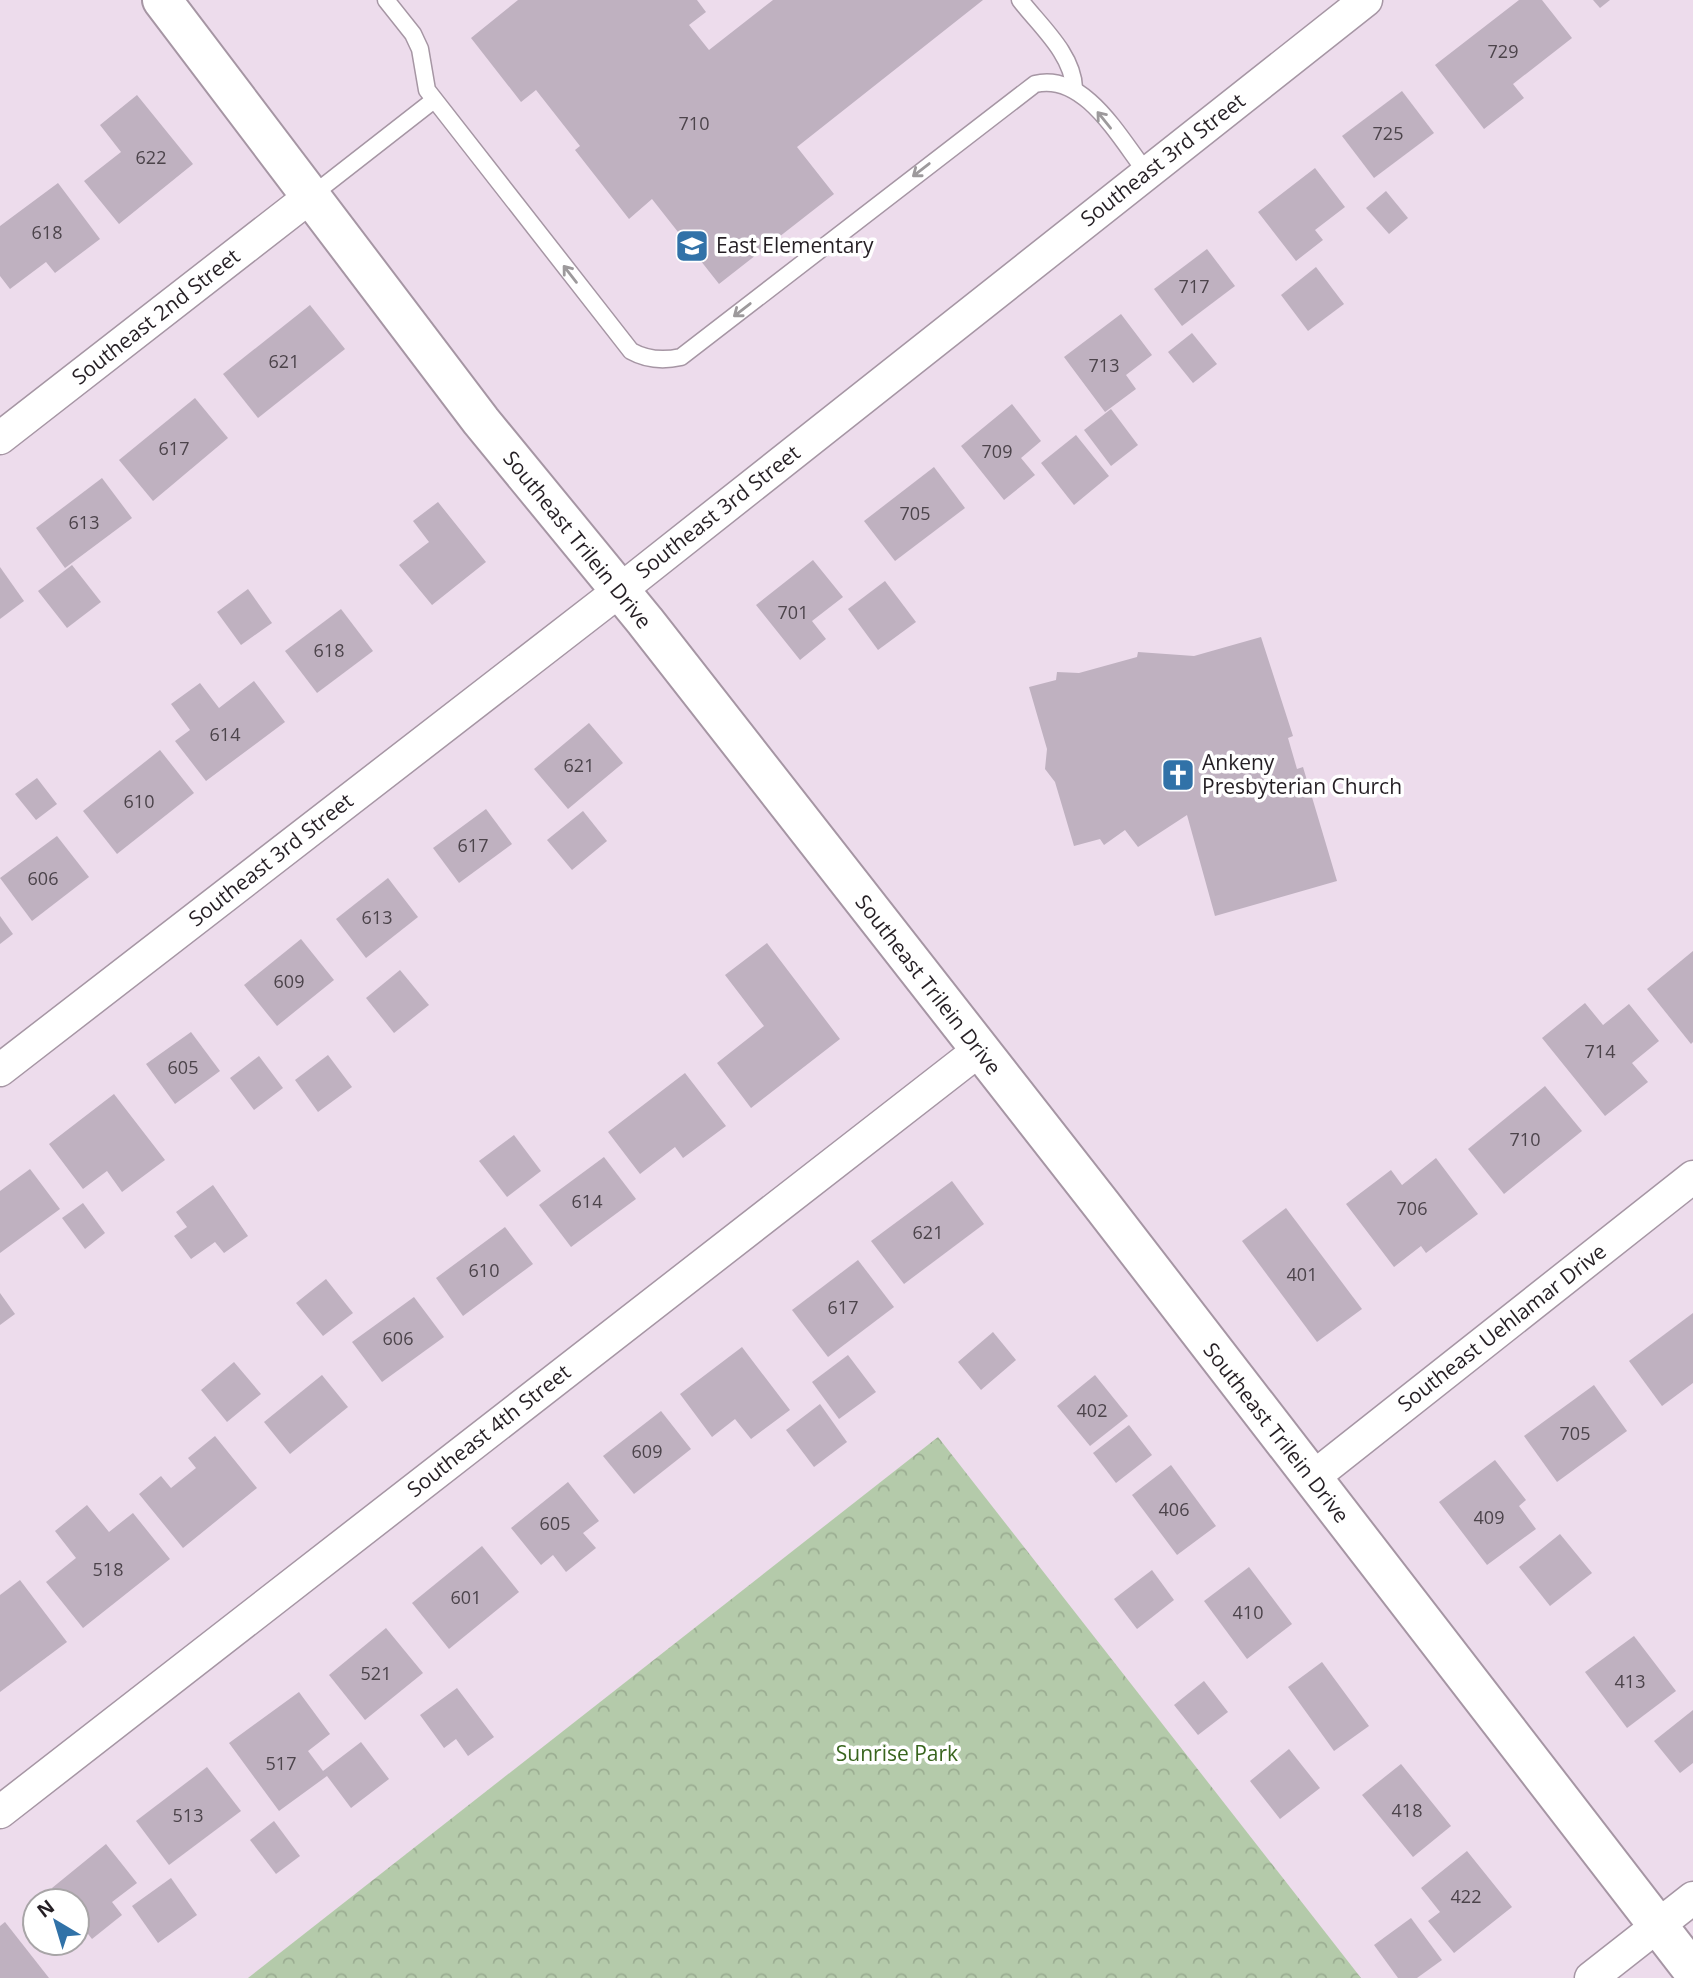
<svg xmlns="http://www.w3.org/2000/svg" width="1693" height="1978" viewBox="0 0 1693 1978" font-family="'Open Sans',sans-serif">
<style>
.park{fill:url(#park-crowns)}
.building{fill:#bfb1c0}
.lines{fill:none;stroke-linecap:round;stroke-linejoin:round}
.lane-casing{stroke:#a696a4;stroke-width:19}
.street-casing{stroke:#a696a4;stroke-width:35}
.secondary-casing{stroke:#a696a4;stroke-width:42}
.lane{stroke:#fff;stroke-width:16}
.street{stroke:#fff;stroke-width:32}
.secondary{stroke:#fff;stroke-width:38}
.oneway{stroke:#9d9a9c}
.labels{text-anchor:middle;stroke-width:7;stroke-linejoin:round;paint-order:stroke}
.number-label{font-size:18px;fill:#4c444b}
.street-label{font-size:21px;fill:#251f24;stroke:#fff}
.poi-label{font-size:21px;fill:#251f24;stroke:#fff;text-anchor:start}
.park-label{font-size:21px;fill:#39651e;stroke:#fff}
</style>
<defs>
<pattern id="park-crowns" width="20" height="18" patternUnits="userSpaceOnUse" patternTransform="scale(1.75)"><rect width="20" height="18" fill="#b4caaa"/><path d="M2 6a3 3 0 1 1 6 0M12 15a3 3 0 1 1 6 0" fill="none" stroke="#9bad92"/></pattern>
</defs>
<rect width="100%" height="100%" fill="#eddcec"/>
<polygon class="park" points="938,1437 1361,1978 248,1978"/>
<g class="building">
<polygon points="518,0 697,0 706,12 689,25 709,50 773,0 983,0 797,147 834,194 719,284 652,199 629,219 575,150 580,146 536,90 521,102 471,38"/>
<polygon points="1519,0 1542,0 1572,38 1513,84 1524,98 1484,129 1435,65"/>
<polygon points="1593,0 1610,0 1600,8"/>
<polygon points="1402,91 1434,133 1374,178 1342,136"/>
<polygon points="137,95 193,164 119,224 84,181 121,152 100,125"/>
<polygon points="1315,168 1345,207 1315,230 1323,240 1296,261 1258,212"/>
<polygon points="58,183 100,239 55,273 46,262 10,289 0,276 0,226"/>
<polygon points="1386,191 1408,218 1389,234 1366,208"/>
<polygon points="1207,249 1235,286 1182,326 1154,289"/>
<polygon points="1316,267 1344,304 1308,331 1281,295"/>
<polygon points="310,305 345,349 258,418 223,374"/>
<polygon points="1121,314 1152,355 1126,375 1136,389 1105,412 1064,357"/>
<polygon points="1192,333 1217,364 1193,383 1168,352"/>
<polygon points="195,398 228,438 153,501 119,460"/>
<polygon points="1012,404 1041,441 1021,458 1035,475 1004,500 961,446"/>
<polygon points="1111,409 1138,445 1111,466 1084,430"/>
<polygon points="1076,435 1109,476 1074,505 1041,463"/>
<polygon points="934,467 965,508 895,561 864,521"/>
<polygon points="102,478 132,518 65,568 36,528"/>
<polygon points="438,502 486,562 432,605 399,565 429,542 413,521"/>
<polygon points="813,560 843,597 812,621 826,639 800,660 756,605"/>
<polygon points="72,565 101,602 67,628 38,591"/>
<polygon points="0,567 24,601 0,619"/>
<polygon points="885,581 916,622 878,650 848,609"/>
<polygon points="248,589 272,623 241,645 217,612"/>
<polygon points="341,609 373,651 317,693 285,651"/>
<polygon points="1261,637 1293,736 1288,738 1297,769 1303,767 1337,881 1215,916 1187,815 1138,847 1125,830 1104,845 1100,839 1074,846 1055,782 1045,769 1047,749 1029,687 1056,680 1057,672 1079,673 1137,657 1138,652 1194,656"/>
<polygon points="254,681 285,722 206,781 175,741 190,730 171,704 200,683 219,708"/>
<polygon points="589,723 623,763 568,809 534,769"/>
<polygon points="160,750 194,793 117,854 83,811"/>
<polygon points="37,778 57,804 36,820 15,794"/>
<polygon points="486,809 512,844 459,883 433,848"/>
<polygon points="583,811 607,841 572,870 547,840"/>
<polygon points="57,836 89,877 32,921 0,878"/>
<polygon points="388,878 418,917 366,958 336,919"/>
<polygon points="0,916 13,934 0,944"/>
<polygon points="301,939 334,980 277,1026 244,985"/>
<polygon points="767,943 840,1039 751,1108 717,1063 764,1026 725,975"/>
<polygon points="1693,951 1693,1042 1691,1044 1647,989"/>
<polygon points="400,970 429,1005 394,1033 366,998"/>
<polygon points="1585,1003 1603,1025 1629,1004 1659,1041 1632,1063 1648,1082 1605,1116 1542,1038"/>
<polygon points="191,1032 220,1071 175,1104 146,1064"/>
<polygon points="328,1055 352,1087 318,1112 295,1080"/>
<polygon points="259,1056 283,1088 254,1110 230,1078"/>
<polygon points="685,1073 726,1126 683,1158 675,1147 640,1174 608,1132"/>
<polygon points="1545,1086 1582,1131 1504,1194 1468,1149"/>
<polygon points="114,1094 165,1160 122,1192 107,1171 83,1189 49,1144"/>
<polygon points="514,1135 541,1171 507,1197 479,1161"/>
<polygon points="604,1157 636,1199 571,1247 539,1205"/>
<polygon points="1436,1158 1478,1214 1426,1253 1421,1246 1394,1267 1346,1204 1391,1170 1402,1185"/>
<polygon points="30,1169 60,1209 0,1253 0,1191"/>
<polygon points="952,1181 984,1224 904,1284 871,1241"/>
<polygon points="213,1185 248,1236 224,1253 215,1242 191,1259 174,1236 187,1227 176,1212"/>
<polygon points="83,1203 105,1233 85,1249 62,1218"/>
<polygon points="1286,1208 1362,1309 1317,1342 1242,1241"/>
<polygon points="505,1227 533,1264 463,1316 436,1278"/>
<polygon points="858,1260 894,1307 828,1357 792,1310"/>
<polygon points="326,1279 353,1313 323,1336 296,1303"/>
<polygon points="0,1293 15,1314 0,1325"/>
<polygon points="414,1297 444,1337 382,1382 352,1342"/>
<polygon points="1693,1313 1693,1383 1662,1406 1629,1361"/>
<polygon points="993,1332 1016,1360 981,1390 958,1362"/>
<polygon points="742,1347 790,1410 751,1439 735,1419 712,1437 680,1394"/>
<polygon points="848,1355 876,1392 839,1419 812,1382"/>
<polygon points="234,1362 261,1394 227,1422 201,1390"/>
<polygon points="322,1375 348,1407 290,1454 264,1422"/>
<polygon points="1095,1375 1128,1416 1090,1446 1057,1406"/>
<polygon points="1594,1385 1627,1431 1557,1482 1524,1436"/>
<polygon points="820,1404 847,1442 814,1467 786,1430"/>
<polygon points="661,1411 691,1449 634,1494 603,1456"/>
<polygon points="1129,1425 1152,1455 1116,1483 1093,1453"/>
<polygon points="215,1436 257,1488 183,1548 139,1494 161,1476 171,1488 196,1468 188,1458"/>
<polygon points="1495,1460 1526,1500 1519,1506 1536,1529 1487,1565 1439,1502"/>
<polygon points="1171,1465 1216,1526 1177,1555 1132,1495"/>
<polygon points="568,1482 599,1521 583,1533 596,1548 566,1572 553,1555 541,1565 511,1528"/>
<polygon points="87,1505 109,1532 133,1513 170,1559 83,1628 46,1582 76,1558 55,1531"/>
<polygon points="1560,1534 1592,1573 1550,1606 1519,1567"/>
<polygon points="482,1546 519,1592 449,1649 412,1603"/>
<polygon points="1249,1567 1292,1624 1247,1659 1204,1601"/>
<polygon points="1152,1570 1174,1600 1137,1629 1114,1599"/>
<polygon points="20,1580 67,1642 0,1692 0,1595"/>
<polygon points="386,1628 423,1673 365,1720 329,1675"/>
<polygon points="1634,1636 1676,1691 1627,1728 1585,1672"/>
<polygon points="1322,1662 1369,1726 1334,1751 1288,1687"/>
<polygon points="1204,1681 1228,1712 1198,1735 1174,1705"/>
<polygon points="457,1688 494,1737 468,1756 456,1739 444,1748 420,1715"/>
<polygon points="299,1692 330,1734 308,1751 323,1771 361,1742 389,1779 351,1808 327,1776 279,1811 229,1743"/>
<polygon points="1693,1710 1693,1763 1680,1773 1654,1741"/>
<polygon points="1289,1749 1320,1788 1280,1819 1250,1781"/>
<polygon points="1401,1764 1451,1826 1413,1857 1362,1795"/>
<polygon points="207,1767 241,1811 169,1865 136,1821"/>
<polygon points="274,1821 300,1856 276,1874 250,1840"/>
<polygon points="106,1844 137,1883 112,1902 122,1915 92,1939 77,1920 77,1901 62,1901 52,1888"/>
<polygon points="1467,1851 1512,1907 1454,1953 1428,1921 1440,1912 1421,1888"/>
<polygon points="171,1878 197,1915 158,1943 132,1906"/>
<polygon points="1411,1918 1442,1960 1417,1978 1398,1978 1374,1945"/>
<polygon points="5,1922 49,1978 0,1978 0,1926"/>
</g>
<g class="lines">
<defs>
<g id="lane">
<path d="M386,0l27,34 7,15 7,41 204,261c16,9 32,10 50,6l354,-273c50,-12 85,55 112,89"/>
<path d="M1020,0c19,25 53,54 54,88"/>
<polyline points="311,196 434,100"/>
</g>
<g id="street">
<polyline points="0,438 311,196"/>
<polyline points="0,1070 619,591 1366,0"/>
<polyline points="1311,1479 1693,1177"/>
<polyline points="0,1812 978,1051"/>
<polyline points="1591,1978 1693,1898"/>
</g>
<polyline id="secondary" points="162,0 481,421 645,621 1101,1204 1693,1971"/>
</defs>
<use href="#lane" class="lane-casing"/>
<use href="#street" class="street-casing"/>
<use href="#secondary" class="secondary-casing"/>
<use href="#lane" class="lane"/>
<use href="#street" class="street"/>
<use href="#secondary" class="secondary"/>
</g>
<defs><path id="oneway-shaft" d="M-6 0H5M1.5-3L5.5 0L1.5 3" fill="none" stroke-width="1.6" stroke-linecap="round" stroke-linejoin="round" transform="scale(1.75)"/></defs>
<g class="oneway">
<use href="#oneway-shaft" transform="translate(1104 120) rotate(-129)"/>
<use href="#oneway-shaft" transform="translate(921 170) rotate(142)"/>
<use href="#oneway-shaft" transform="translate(570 274) rotate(-128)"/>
<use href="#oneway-shaft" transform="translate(742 310) rotate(142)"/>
</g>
<defs>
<symbol id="school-square" viewBox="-11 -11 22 22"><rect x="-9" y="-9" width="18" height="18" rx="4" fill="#3172a8" stroke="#fff"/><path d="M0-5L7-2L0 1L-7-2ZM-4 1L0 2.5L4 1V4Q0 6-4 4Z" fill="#fff"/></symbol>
<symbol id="church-square" viewBox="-11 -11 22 22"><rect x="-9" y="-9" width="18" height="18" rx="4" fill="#3172a8" stroke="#fff"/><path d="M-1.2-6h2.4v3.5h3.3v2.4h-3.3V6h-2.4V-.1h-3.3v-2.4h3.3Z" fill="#fff"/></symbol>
</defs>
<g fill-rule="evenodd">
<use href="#school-square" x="673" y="227" width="38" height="38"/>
<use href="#church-square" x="1159" y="756" width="38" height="38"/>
</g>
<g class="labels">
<g class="number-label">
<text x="1503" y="58">729</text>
<text x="694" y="130">710</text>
<text x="1388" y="140">725</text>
<text x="151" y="164">622</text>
<text x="47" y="239">618</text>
<text x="1194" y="293">717</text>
<text x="284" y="368">621</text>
<text x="1104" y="372">713</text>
<text x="174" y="455">617</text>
<text x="997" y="458">709</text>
<text x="915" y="520">705</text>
<text x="84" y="529">613</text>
<text x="793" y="619">701</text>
<text x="329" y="657">618</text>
<text x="225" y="741">614</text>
<text x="579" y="772">621</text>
<text x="139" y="808">610</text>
<text x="473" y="852">617</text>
<text x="43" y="885">606</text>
<text x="377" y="924">613</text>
<text x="289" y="988">609</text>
<text x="1600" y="1058">714</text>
<text x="183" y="1074">605</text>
<text x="1525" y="1146">710</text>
<text x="587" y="1208">614</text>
<text x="1412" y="1215">706</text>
<text x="928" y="1239">621</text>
<text x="484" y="1277">610</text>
<text x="1302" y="1281">401</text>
<text x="843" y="1314">617</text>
<text x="398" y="1345">606</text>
<text x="1092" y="1417">402</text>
<text x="1575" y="1440">705</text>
<text x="647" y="1458">609</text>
<text x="1174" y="1516">406</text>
<text x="1489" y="1524">409</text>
<text x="555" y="1530">605</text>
<text x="108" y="1576">518</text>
<text x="466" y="1604">601</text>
<text x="1248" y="1619">410</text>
<text x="376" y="1680">521</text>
<text x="1630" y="1688">413</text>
<text x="281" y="1770">517</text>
<text x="1407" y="1817">418</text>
<text x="188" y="1822">513</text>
<text x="1466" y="1903">422</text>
</g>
<g class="street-label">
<text transform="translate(1163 160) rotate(-38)" y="7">Southeast 3rd Street</text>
<text transform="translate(156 317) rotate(-38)" y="7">Southeast 2nd Street</text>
<text transform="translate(718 512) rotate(-38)" y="7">Southeast 3rd Street</text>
<text transform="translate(577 540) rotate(51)" y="7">Southeast Trilein Drive</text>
<text transform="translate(271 860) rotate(-38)" y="7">Southeast 3rd Street</text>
<text transform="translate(928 985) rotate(52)" y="7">Southeast Trilein Drive</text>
<text transform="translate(1502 1328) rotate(-38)" y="7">Southeast Uehlamar Drive</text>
<text transform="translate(489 1431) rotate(-38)" y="7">Southeast 4th Street</text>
<text transform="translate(1276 1433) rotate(52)" y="7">Southeast Trilein Drive</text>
</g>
<g class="poi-label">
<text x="716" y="253">East Elementary</text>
<text x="1202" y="770">Ankeny<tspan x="1202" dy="24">Presbyterian Church</tspan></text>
</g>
<g class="park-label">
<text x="897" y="1761">Sunrise Park</text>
</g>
</g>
<g transform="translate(56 1922) rotate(322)"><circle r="33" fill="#ffffff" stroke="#a8a5a7" stroke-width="2"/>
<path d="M0-5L12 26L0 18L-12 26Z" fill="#3172a8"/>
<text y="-10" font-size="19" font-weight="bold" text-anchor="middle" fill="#251f24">N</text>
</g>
</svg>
